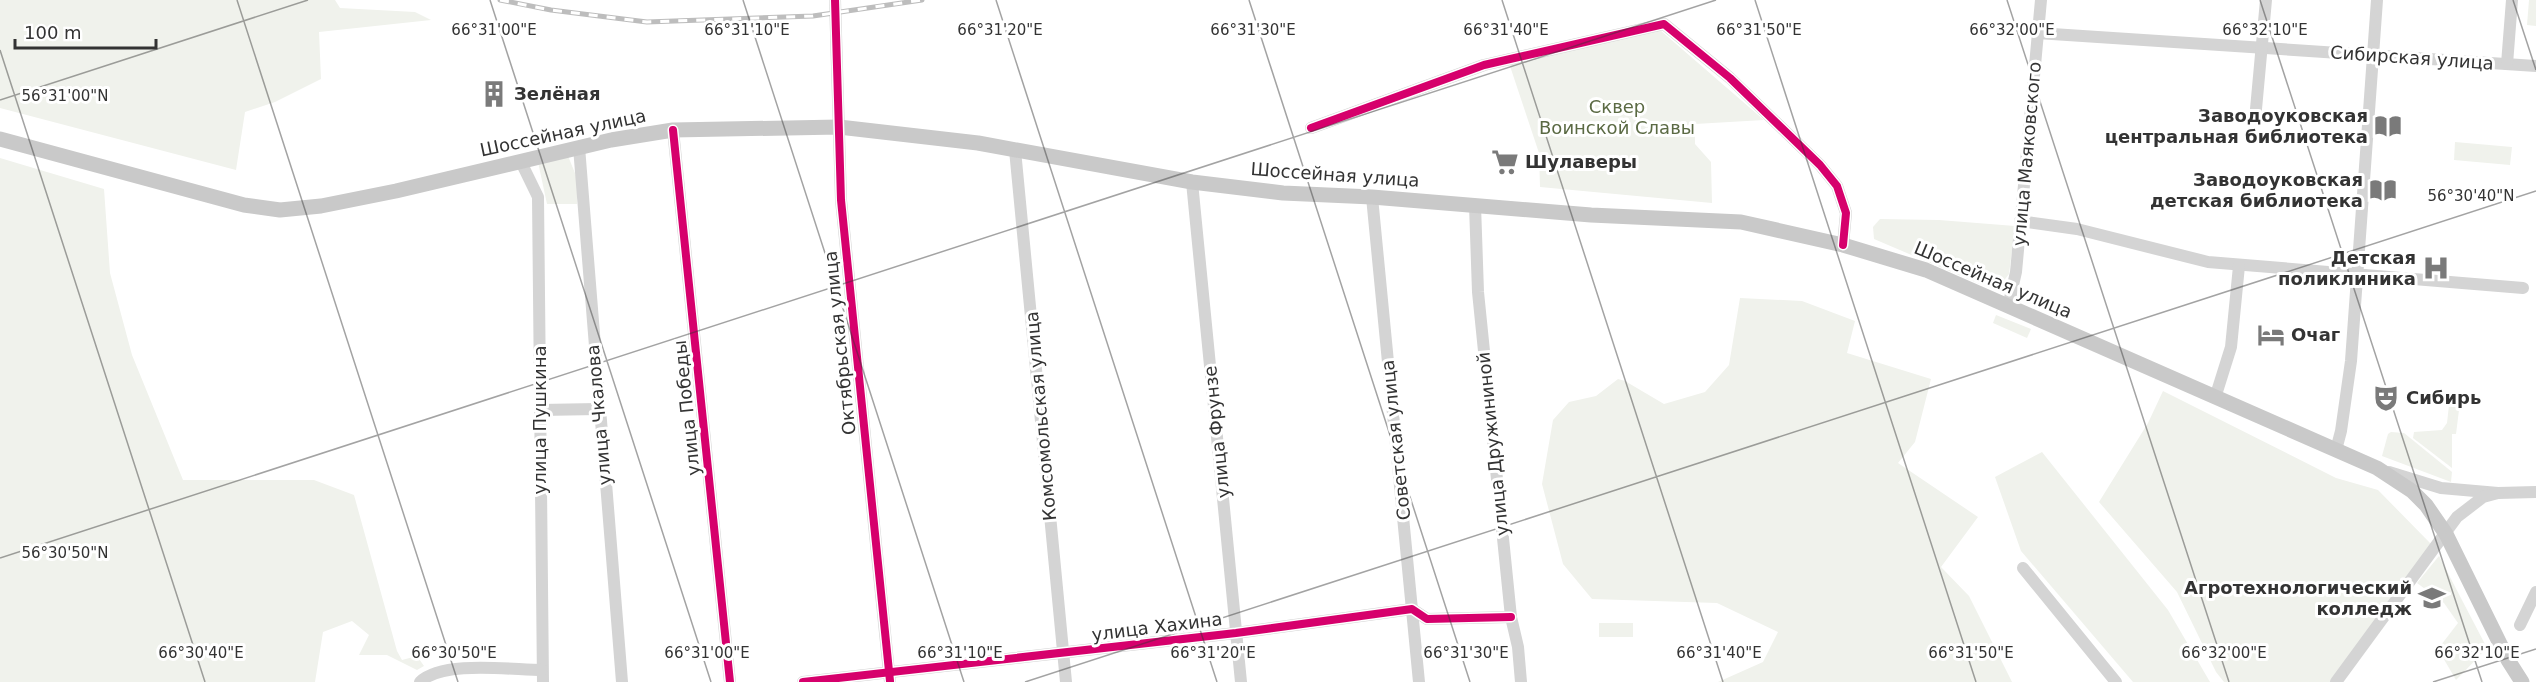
<svg xmlns="http://www.w3.org/2000/svg" width="2536" height="682" viewBox="0 0 2536 682" font-family="'DejaVu Sans',sans-serif">
<style>
.green{fill:#f0f2ec}
.lines{fill:none;stroke-linecap:round;stroke-linejoin:round}
.minor{stroke:#d4d4d4;stroke-width:12}
.major{stroke:#c9c9c9;stroke-width:15}
.rail-casing{stroke:#bdbdbd;stroke-width:5}
.rail{stroke:#fff;stroke-width:3;stroke-dasharray:9;stroke-linecap:butt}
.cycleway-casing{stroke:#fff;stroke-width:11}
.cycleway{stroke:#d6006c;stroke-width:8}
.ticks{fill:none;stroke:#333;stroke-width:1.5;stroke-opacity:0.45}
.labels{text-anchor:middle;stroke-width:6;stroke-linejoin:round;paint-order:stroke}
.street-label{font-size:18px;fill:#333;stroke:#fff}
.poi-label{font-size:18px;font-weight:bold;fill:#333;stroke:#fff;text-anchor:start}
.park-label{font-size:18px;fill:#5b6a44;stroke:#fff}
.ticks-label{font-size:15px;text-anchor:middle;fill:#333;stroke:#fff;stroke-width:6;stroke-linejoin:round;paint-order:stroke}
</style>
<rect width="100%" height="100%" fill="#fff"/>
<g class="green">
<polygon points="0,0 335,0 340,8 415,12 431,20 319,32 321,79 275,102 245,112 236,170 0,108"/>
<polygon points="2529,0 2536,0 2536,26 2527,25"/>
<polygon points="1660,30 1764,120 1695,124 1695,144 1711,162 1712,203 1540,187 1539,153 1509,63"/>
<polygon points="2455,142 2512,147 2510,165 2454,160"/>
<polygon points="568,156 577,178 577,204 547,204 538,162"/>
<polygon points="0,158 104,189 110,273 132,355 183,480 314,480 354,495 397,651 402,660 417,656 424,666 417,670 387,655 359,655 369,635 352,621 323,632 315,682 0,682"/>
<polygon points="1880,219 1939,220 2015,226 2009,274 1999,287 1982,285 1874,239 1873,227"/>
<polygon points="1740,298 1802,301 1855,321 1847,353 1931,379 1915,442 1898,463 1978,517 1941,567 1969,596 2012,682 1718,682 1763,662 1778,632 1717,603 1592,599 1563,564 1542,484 1553,420 1569,402 1596,396 1618,379 1625,381 1664,404 1705,392 1729,365"/>
<polygon points="1996,315 2031,329 2027,338 1993,323"/>
<polygon points="2163,391 2336,478 2378,490 2431,544 2331,682 2224,682 2216,672 2177,592 2099,502 2148,423"/>
<polygon points="2460,402 2456,434 2452,434 2452,468 2413,438 2414,432 2442,430 2447,423 2449,405"/>
<polygon points="2391,432 2404,433 2452,472 2451,482 2382,456 2388,434"/>
<polygon points="2042,452 2168,610 2210,682 2133,682 2021,551 1995,477"/>
<polygon points="2439,556 2487,648 2456,680 2438,649 2458,623 2444,603 2417,583"/>
<rect x="1599" y="623" width="34" height="14"/>
</g>
<g class="lines">
<g class="minor">
<polyline points="835,0 841,200 890,682"/>
<polyline points="2037,33 2536,66"/>
<polyline points="2507,64 2512,0"/>
<polyline points="2256,109 2266,0"/>
<polyline points="1311,128 1484,65 1664,24 1730,78 1820,165 1837,186 1846,213 1843,245"/>
<polyline points="673,130 730,682"/>
<polyline points="579,147 622,682"/>
<polyline points="1015,150 1066,682"/>
<polyline points="521,162 538,197 543,682"/>
<polyline points="1192,182 1241,682"/>
<polyline points="1372,197 1419,682"/>
<polyline points="1475,205 1478,292 1511,617 1518,647 1521,682"/>
<polyline points="2020,221 2077,229 2208,262 2523,288"/>
<polyline points="2008,307 2016,272 2041,0"/>
<polyline points="2215,398 2231,347 2239,266"/>
<polyline points="540,410 598,409"/>
<polyline points="2336,450 2341,431 2351,361 2377,0"/>
<polyline points="2389,472 2441,488 2498,493 2536,492"/>
<polyline points="2023,568 2116,682"/>
<polyline points="2520,625 2536,592"/>
<path d="M420,682c23,-22 92,-12 122,-12"/>
<polyline points="803,682 1236,633 1412,609 1427,619 1511,617"/>
<polyline points="2336,682 2457,517 2483,497 2498,493"/>
</g>
<polyline class="major" points="0,139 244,205 280,210 321,206 396,191 611,140 673,130 839,127 978,143 1192,182 1283,193 1372,197 1591,215 1741,222 1843,245 1926,270 2377,468 2412,491 2426,505 2446,534 2508,660 2522,682"/>
<defs>
<polyline id="rail" points="500,0 551,10 647,22 813,16 922,0"/>
</defs>
<use href="#rail" class="rail-casing"/>
<use href="#rail" class="rail"/>
<defs>
<g id="cycleway">
<polyline points="835,0 841,200 890,681"/>
<polyline points="1311,128 1484,65 1664,24 1730,78 1820,165 1837,186 1846,213 1843,245"/>
<polyline points="673,130 730,682"/>
<polyline points="803,682 1236,633 1412,609 1427,619 1511,617"/>
</g>
</defs>
<use href="#cycleway" class="cycleway-casing"/>
<use href="#cycleway" class="cycleway"/>
</g>
<path class="ticks" d="M237,0l221,682M490,0l221,682M743,0l221,682M996,0l221,682M1249,0l221,682M1502,0l221,682M1755,0l221,682M2007,0l222,682M2260,0l222,682M2513,0l23,70M0,50l205,632M0,100l308,-100M0,558l1716,-558M1025,682l1511,-491M2433,682l103,-33"/>
<defs>
<symbol id="building-bare" viewBox="-9 -9 18 18"><path d="M-4-6H4V6H1V3H-1V6H-4ZM-2.5-4.3h1.7v1.8h-1.7ZM.8-4.3h1.7v1.8H.8ZM-2.5-1h1.7V.8h-1.7ZM.8-1h1.7V.8H.8Z" fill="#7a7a7a" stroke="#fff" stroke-width="2.5" paint-order="stroke"/></symbol>
<symbol id="library-bare" viewBox="-9 -9 18 18"><path d="M-6-4Q-3-5.5-.7-3.5V5Q-3 3-6 4ZM6-4Q3-5.5 .7-3.5V5Q3 3 6 4Z" fill="#7a7a7a" stroke="#fff" stroke-width="2.5" paint-order="stroke"/></symbol>
<symbol id="supermarket-bare" viewBox="-9 -9 18 18"><path d="M-6-5.5h2.5l.6 2H6L4.5 2H-2.5L-4.4-4H-6ZM-1.5 3.2a1.3 1.3 0 1 0 .1 0ZM3 3.2a1.3 1.3 0 1 0 .1 0Z" fill="#7a7a7a" stroke="#fff" stroke-width="2.5" paint-order="stroke"/></symbol>
<symbol id="hospital-bare" viewBox="-9 -9 18 18"><path d="M-5-5h3v3.5h4V-5h3V5h-3V1.5h-4V5h-3Z" fill="#7a7a7a" stroke="#fff" stroke-width="2.5" paint-order="stroke"/></symbol>
<symbol id="hotel-bare" viewBox="-9 -9 18 18"><path d="M-6-4.5h1.5V1H6V5H4.5V3h-9V5H-6ZM-4 0a1.8 1.8 0 1 1 3.6 0ZM.5 0V-2.5h3Q6-2.5 6 0Z" fill="#7a7a7a" stroke="#fff" stroke-width="2.5" paint-order="stroke"/></symbol>
<symbol id="theatre-bare" viewBox="-9 -9 18 18"><path d="M-5-5.5Q0-4 5-5.5V0Q5 5 0 6Q-5 5-5 0ZM-3.3-2.5H-1v1.5H-3.3ZM1-2.5H3.3v1.5H1ZM-2.8 1Q0 5.5 2.8 1Z" fill="#7a7a7a" stroke="#fff" stroke-width="2.5" paint-order="stroke"/></symbol>
<symbol id="university-bare" viewBox="-9 -9 18 18"><path d="M0-5L7-2L0 1L-7-2ZM-4 1L0 2.5L4 1V4Q0 6-4 4Z" fill="#7a7a7a" stroke="#fff" stroke-width="2.5" paint-order="stroke"/></symbol>
</defs>
<g fill-rule="evenodd">
<use href="#building-bare" x="475" y="75" width="38" height="38"/>
<use href="#library-bare" x="2369" y="107" width="38" height="38"/>
<use href="#supermarket-bare" x="1486" y="143" width="38" height="38"/>
<use href="#library-bare" x="2364" y="171" width="38" height="38"/>
<use href="#hospital-bare" x="2417" y="249" width="38" height="38"/>
<use href="#hotel-bare" x="2252" y="316" width="38" height="38"/>
<use href="#theatre-bare" x="2367" y="379" width="38" height="38"/>
<use href="#university-bare" x="2413" y="579" width="38" height="38"/>
</g>
<g class="labels">
<g class="street-label">
<text transform="translate(2412 58) rotate(4)" y="6">Сибирская улица</text>
<text transform="translate(563 133) rotate(-12)" y="6">Шоссейная улица</text>
<text transform="translate(2027 154) rotate(-85)" y="6">улица Маяковского</text>
<text transform="translate(1335 175) rotate(4)" y="6">Шоссейная улица</text>
<text transform="translate(1993 280) rotate(23)" y="6">Шоссейная улица</text>
<text transform="translate(840 343) rotate(-96)" y="6">Октябрьская улица</text>
<text transform="translate(687 408) rotate(-96)" y="6">улица Победы</text>
<text transform="translate(599 415) rotate(-95)" y="6">улица Чкалова</text>
<text transform="translate(1041 416) rotate(-95)" y="6">Комсомольская улица</text>
<text transform="translate(540 420) rotate(-90)" y="6">улица Пушкина</text>
<text transform="translate(1217 432) rotate(-96)" y="6">улица Фрунзе</text>
<text transform="translate(1396 440) rotate(-96)" y="6">Советская улица</text>
<text transform="translate(1493 444) rotate(-96)" y="6">улица Дружининой</text>
<text transform="translate(1157 627) rotate(-7)" y="6">улица Хахина</text>
</g>
<g class="poi-label">
<text x="514" y="100">Зелёная</text>
<text x="2368" y="122" text-anchor="end">Заводоуковская<tspan x="2368" dy="21">центральная библиотека</tspan></text>
<text x="1525" y="168">Шулаверы</text>
<text x="2363" y="186" text-anchor="end">Заводоуковская<tspan x="2363" dy="21">детская библиотека</tspan></text>
<text x="2416" y="264" text-anchor="end">Детская<tspan x="2416" dy="21">поликлиника</tspan></text>
<text x="2291" y="341">Очаг</text>
<text x="2406" y="404">Сибирь</text>
<text x="2412" y="594" text-anchor="end">Агротехнологический<tspan x="2412" dy="21">колледж</tspan></text>
</g>
<g class="park-label">
<text x="1617" y="113">Сквер<tspan x="1617" dy="21">Воинской Славы</tspan></text>
</g>
</g>
<g class="ticks-label">
<text x="494" y="35">66°31'00"E</text>
<text x="747" y="35">66°31'10"E</text>
<text x="1000" y="35">66°31'20"E</text>
<text x="1253" y="35">66°31'30"E</text>
<text x="1506" y="35">66°31'40"E</text>
<text x="1759" y="35">66°31'50"E</text>
<text x="2012" y="35">66°32'00"E</text>
<text x="2265" y="35">66°32'10"E</text>
<text x="65" y="101">56°31'00"N</text>
<text x="2471" y="201">56°30'40"N</text>
<text x="65" y="558">56°30'50"N</text>
<text x="201" y="658">66°30'40"E</text>
<text x="454" y="658">66°30'50"E</text>
<text x="707" y="658">66°31'00"E</text>
<text x="960" y="658">66°31'10"E</text>
<text x="1213" y="658">66°31'20"E</text>
<text x="1466" y="658">66°31'30"E</text>
<text x="1719" y="658">66°31'40"E</text>
<text x="1971" y="658">66°31'50"E</text>
<text x="2224" y="658">66°32'00"E</text>
<text x="2477" y="658">66°32'10"E</text>
</g>
<path d="M15 39v9h141v-9" fill="none" stroke="#333333" stroke-width="3"/>
<text x="24" y="39" font-size="18" fill="#333333" stroke="#ffffff" stroke-width="4.5" paint-order="stroke">100 m</text>
</svg>
